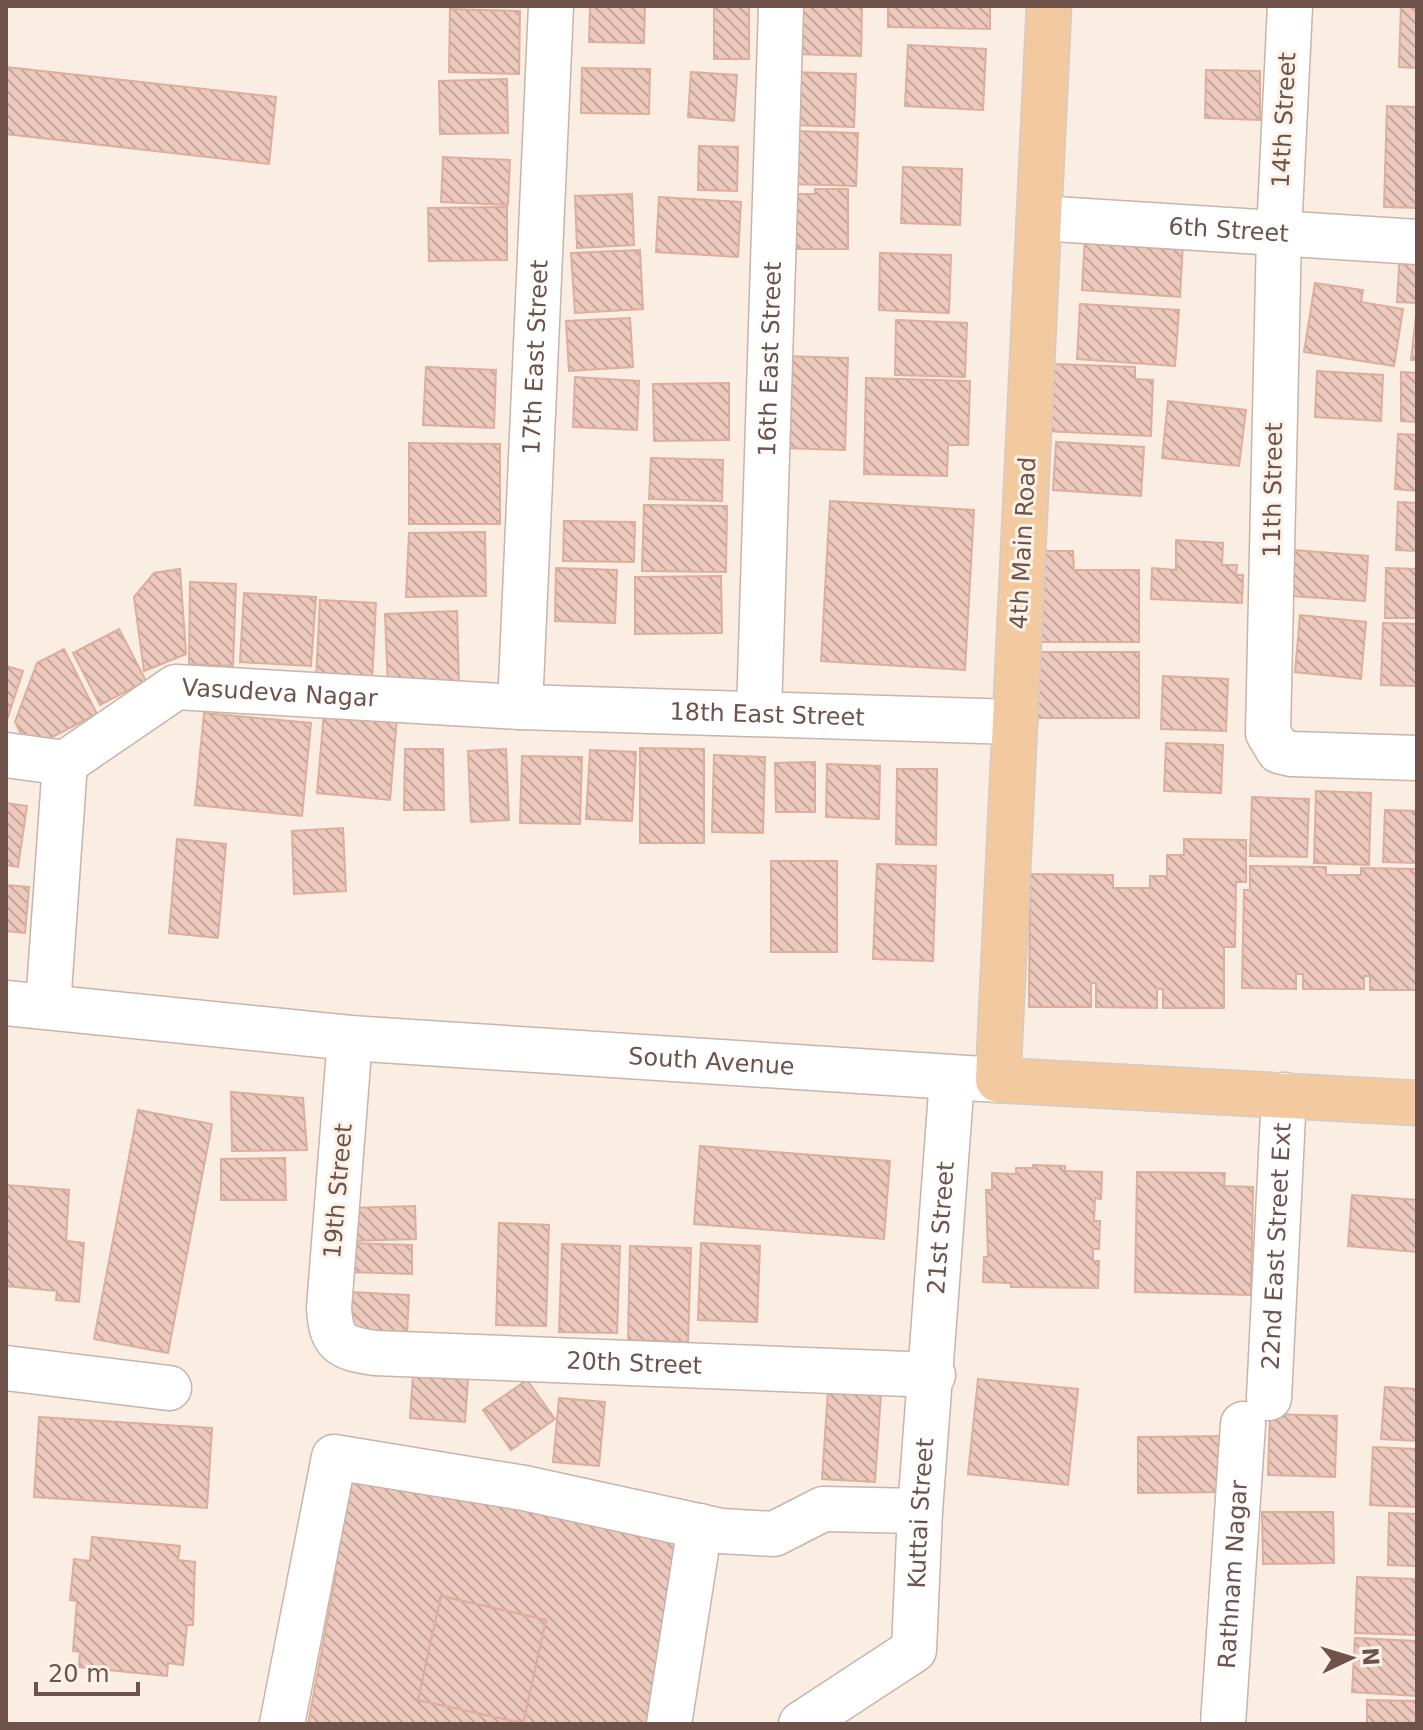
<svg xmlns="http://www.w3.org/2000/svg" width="1423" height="1730" viewBox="0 0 1423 1730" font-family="'DejaVu Sans',sans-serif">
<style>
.building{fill:url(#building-back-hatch);stroke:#ddae9e;stroke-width:2;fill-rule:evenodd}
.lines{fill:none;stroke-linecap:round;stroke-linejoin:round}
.minor-casing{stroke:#c9b4aa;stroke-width:47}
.major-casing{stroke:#d4cbc9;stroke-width:47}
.minor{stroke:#fff;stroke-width:44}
.major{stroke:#f3c99f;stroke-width:44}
.labels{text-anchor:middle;stroke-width:6;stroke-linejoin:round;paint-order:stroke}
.street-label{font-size:24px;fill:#6f534b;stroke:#fdf2e7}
</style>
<defs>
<pattern id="building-back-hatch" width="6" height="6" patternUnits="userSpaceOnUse" patternTransform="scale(2)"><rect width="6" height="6" fill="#ecc9bc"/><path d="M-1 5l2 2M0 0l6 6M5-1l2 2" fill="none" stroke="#c3a69b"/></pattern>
</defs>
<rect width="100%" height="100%" fill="#faede2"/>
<g class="building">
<polygon points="590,6 645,6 644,43 589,42"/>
<rect x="714" y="6" width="35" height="53"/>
<polygon points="795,6 862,6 861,56 793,54"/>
<polygon points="888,6 990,6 990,29 888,27"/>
<polygon points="1401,6 1417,6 1417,68 1399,67"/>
<polygon points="450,9 520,11 519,74 449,72"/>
<polygon points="908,45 986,49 983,110 905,106"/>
<polygon points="6,67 276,97 269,164 6,134"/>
<polygon points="582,68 650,69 649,114 581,113"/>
<polygon points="1206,70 1260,71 1260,120 1205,118"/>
<polygon points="691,72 737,75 734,121 688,117"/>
<polygon points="791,72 856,74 854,127 790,125"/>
<polygon points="507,79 508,133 440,134 439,81"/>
<polygon points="1387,106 1417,107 1417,208 1384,207"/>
<polygon points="794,131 858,133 856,186 792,184"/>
<polygon points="699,146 738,147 737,191 698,190"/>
<polygon points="443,157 510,160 508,205 441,202"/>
<polygon points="903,167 962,169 960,225 901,223"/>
<polygon points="815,189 848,189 848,249 781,249 796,194 815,194"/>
<polygon points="632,194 634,245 577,248 575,196"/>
<polygon points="659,197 741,202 738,257 656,252"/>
<polygon points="507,207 507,260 429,261 428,208"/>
<polygon points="1085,235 1183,242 1180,297 1082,290"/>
<polygon points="640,250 643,309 575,313 571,253"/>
<polygon points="1400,250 1417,252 1417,303 1397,302"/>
<polygon points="880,253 951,255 949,313 879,310"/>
<polygon points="1315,283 1363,290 1361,302 1403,309 1394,366 1304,352"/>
<polygon points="1080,304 1179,310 1175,366 1077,359"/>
<polygon points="1416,315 1417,315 1417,360 1411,360"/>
<polygon points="630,318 633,367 569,371 566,321"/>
<polygon points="896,320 967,323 965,377 895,375"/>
<polygon points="783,356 848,358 845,450 780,448"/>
<polygon points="1054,364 1135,367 1135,379 1153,380 1151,436 1044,431"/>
<polygon points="426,367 496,370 494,428 423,425"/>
<polygon points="1317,371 1383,375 1381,421 1315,417"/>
<polygon points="1401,372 1417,373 1417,422 1401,421"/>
<polygon points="575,377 639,381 637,430 573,427"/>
<polygon points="866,378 970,381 968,445 948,445 947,476 864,474"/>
<polygon points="729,383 729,440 654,441 653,384"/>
<polygon points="1168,401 1246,410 1239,466 1162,458"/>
<polygon points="1398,434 1417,435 1417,491 1395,489"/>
<polygon points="1056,442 1144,447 1141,496 1053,490"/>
<polygon points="409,443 500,444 500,524 409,524"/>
<polygon points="651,458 723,460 722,501 649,499"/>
<polygon points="830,501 974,510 965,670 821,661"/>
<polygon points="1398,502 1417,503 1417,551 1396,550"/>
<polygon points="644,505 727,506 726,572 642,571"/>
<polygon points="564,521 635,522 634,562 563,561"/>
<polygon points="485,532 486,596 406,597 409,533"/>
<polygon points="1176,540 1223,543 1222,565 1237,565 1236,575 1243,575 1242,603 1151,599 1152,568 1176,570"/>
<polygon points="1294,550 1368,556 1365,601 1291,596"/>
<polygon points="1029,551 1073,551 1074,570 1139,570 1139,642 1029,642"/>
<polygon points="556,568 617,570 615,623 555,621"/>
<polygon points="1386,568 1417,569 1417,618 1385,618"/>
<polygon points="180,569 186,654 144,671 134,597 154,573"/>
<polygon points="721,576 722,633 635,634 635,577"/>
<polygon points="190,582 236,584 233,666 189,664"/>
<polygon points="244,593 316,597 311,666 240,662"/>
<polygon points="320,600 376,603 372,683 316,680"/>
<polygon points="457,611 459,684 388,687 385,614"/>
<polygon points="1300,615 1366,622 1361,679 1295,672"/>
<polygon points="1383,623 1417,624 1417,686 1381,685"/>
<polygon points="119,629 146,681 100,705 73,653"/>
<polygon points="64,649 97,714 29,749 15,722 37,663"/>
<polygon points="1034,652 1139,652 1139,718 1035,718"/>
<polygon points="6,666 23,671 6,723"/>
<polygon points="1163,676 1228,679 1226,731 1161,729"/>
<polygon points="324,712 397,718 390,800 317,793"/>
<polygon points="204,713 311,723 302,816 195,805"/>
<polygon points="1166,743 1223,745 1221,793 1164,791"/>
<polygon points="640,748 704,749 704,843 640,843"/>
<polygon points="405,749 443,749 444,810 404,810"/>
<polygon points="506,749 509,820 471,822 468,751"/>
<polygon points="590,750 636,752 632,821 586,819"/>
<polygon points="714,755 765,757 763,833 712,832"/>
<polygon points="522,756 582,757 580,824 520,823"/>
<polygon points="815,762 815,812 776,812 775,763"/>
<polygon points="827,764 880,766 879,819 826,817"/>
<polygon points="897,769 937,769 936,845 896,844"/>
<polygon points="1316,791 1371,793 1369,865 1314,863"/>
<polygon points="1252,797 1309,799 1307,857 1250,856"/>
<polygon points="6,803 27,806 18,867 6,865"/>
<polygon points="1385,810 1417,811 1417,863 1383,862"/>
<polygon points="343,828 346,891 294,894 292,831"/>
<polygon points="177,839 226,844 218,938 169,933"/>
<polygon points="1184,839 1246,840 1246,882 1236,882 1235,947 1224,947 1224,1008 1163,1008 1163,989 1157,989 1157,1008 1096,1007 1096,983 1091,983 1091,1007 1029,1007 1030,874 1113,875 1113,888 1150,888 1150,876 1167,876 1167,855 1184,855"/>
<rect x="771" y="861" width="66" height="91"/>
<polygon points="877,864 936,866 933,961 873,959"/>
<polygon points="1250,866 1326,867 1326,875 1361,875 1361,868 1417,869 1417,990 1370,990 1370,976 1364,976 1364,989 1303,989 1303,974 1296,974 1296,989 1242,988 1244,890 1250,890"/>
<polygon points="6,885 29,887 25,933 6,931"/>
<polygon points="231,1092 303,1098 307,1150 232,1151"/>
<polygon points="138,1110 212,1124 168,1353 94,1339"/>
<polygon points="700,1146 890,1161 884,1239 694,1224"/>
<polygon points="285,1158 286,1200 221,1200 221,1159"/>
<polygon points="1033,1165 1065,1166 1065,1171 1102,1172 1101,1199 1095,1198 1094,1221 1100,1221 1099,1249 1093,1249 1093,1261 1099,1261 1098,1288 1011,1287 1011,1283 983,1282 984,1257 988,1257 986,1190 992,1190 992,1173 1016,1174 1016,1168 1033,1168"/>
<polygon points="1137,1172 1225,1173 1224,1186 1253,1187 1251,1295 1135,1292"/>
<polygon points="6,1185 69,1190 66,1241 84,1243 79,1302 56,1300 57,1291 6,1286"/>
<polygon points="1352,1195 1417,1200 1417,1252 1348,1246"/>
<polygon points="415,1206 416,1239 350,1241 349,1208"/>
<polygon points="499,1223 549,1225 546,1326 496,1325"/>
<polygon points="349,1243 412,1245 412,1274 348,1272"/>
<polygon points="701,1243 760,1246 757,1322 698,1320"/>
<polygon points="562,1244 620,1246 617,1333 559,1332"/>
<polygon points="630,1246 691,1248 688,1342 628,1340"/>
<polygon points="349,1292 409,1295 407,1335 347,1332"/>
<polygon points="413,1375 468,1379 465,1422 410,1418"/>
<polygon points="978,1379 1078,1389 1068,1485 968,1474"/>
<polygon points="527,1380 555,1419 511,1450 483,1410"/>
<polygon points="1385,1387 1417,1389 1417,1441 1381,1439"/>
<polygon points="828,1390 881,1394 875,1482 822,1479"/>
<polygon points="559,1398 605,1402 599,1466 553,1462"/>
<polygon points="1270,1414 1337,1416 1335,1477 1268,1475"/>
<polygon points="39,1417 212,1428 207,1508 34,1497"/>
<polygon points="1230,1436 1231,1492 1138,1493 1138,1437"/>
<polygon points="1373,1447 1417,1449 1417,1507 1370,1505"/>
<path d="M346,1477l342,55 -27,192h-353l28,-150 -8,-2zM441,1596l105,24 -23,103 -105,-23z"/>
<polygon points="1262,1512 1333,1512 1334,1563 1263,1564"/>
<polygon points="1389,1513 1417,1514 1417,1566 1388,1565"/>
<polygon points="92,1537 180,1546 178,1560 195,1562 193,1625 187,1625 183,1665 168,1663 167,1676 79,1667 80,1652 73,1651 77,1601 70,1600 74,1559 90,1561"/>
<polygon points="1357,1577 1417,1579 1417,1635 1355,1633"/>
<polygon points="441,1596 546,1620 523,1723 418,1700"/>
<polygon points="1355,1638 1417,1641 1417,1696 1352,1692"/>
<polygon points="1367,1700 1417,1701 1417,1724 1367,1724"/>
</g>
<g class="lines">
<defs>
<g id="minor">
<polyline points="1290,6 1279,233 1268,733 1279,751 1292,754 1417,758"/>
<path id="s1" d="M1039,218l378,24"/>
<path id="s2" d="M520,707l31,-701"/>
<path id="s3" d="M759,713l22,-707"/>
<polyline points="6,755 65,763"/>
<path id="s4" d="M6,1003l344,35 648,42"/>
<path id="s5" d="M48,1006l17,-243 111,-76 344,20 495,15"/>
<path id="s6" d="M350,1038l-21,270c2,36 12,40 46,45l558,22"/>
<polyline points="6,1368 169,1388"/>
<path id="s7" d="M1269,1398l15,-303"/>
<polyline points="282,1724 334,1457 524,1488 721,1531 774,1534 823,1509 920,1511"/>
<polyline points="669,1724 700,1526"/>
<path id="s8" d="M801,1724l113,-74 6,-139 32,-432"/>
<path id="s9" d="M1223,1724l20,-300"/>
</g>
<polyline id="major" points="1049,6 998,1080 1417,1103"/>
</defs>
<use href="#minor" class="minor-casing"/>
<use href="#major" class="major-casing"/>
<use href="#minor" class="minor"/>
<use href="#major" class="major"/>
</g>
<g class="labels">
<g class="street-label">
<text transform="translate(1284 120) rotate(-87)" y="8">14th Street</text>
<text dy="8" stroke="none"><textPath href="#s1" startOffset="190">6th Street</textPath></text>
<text dy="8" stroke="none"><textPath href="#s2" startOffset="350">17th East Street</textPath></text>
<text dy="8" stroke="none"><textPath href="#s3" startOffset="354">16th East Street</textPath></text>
<text transform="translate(1273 490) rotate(-89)" y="8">11th Street</text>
<text transform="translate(1023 543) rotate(-87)" y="8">4th Main Road</text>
<text dy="8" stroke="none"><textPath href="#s5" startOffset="482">Vasudeva Nagar</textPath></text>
<text dy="8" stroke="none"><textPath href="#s5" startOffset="970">18th East Street</textPath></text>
<text dy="8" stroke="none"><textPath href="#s4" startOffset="708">South Avenue</textPath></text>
<text transform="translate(338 1191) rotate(-85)" y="8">19th Street</text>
<text dy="8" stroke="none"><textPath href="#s8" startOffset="558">21st Street</textPath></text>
<text dy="8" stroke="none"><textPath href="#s7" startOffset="152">22nd East Street Ext</textPath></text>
<text dy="8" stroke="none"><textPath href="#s6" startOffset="604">20th Street</textPath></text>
<text dy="8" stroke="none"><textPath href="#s8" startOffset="272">Kuttai Street</textPath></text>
<text dy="8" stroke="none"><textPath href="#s9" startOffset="150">Rathnam Nagar</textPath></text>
</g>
</g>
<rect width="1423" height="1730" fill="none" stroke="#6f534b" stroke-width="16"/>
<g transform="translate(1351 1658) rotate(86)" stroke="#fdf2e7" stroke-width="6" paint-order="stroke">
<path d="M0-6L14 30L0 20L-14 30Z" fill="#6f534b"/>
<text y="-12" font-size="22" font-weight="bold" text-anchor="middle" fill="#6f534b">N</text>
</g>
<path d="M36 1682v12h102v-12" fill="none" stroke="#6f534b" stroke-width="4"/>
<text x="48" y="1682" font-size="24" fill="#6f534b" stroke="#fdf2e7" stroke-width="6" paint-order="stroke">20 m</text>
</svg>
